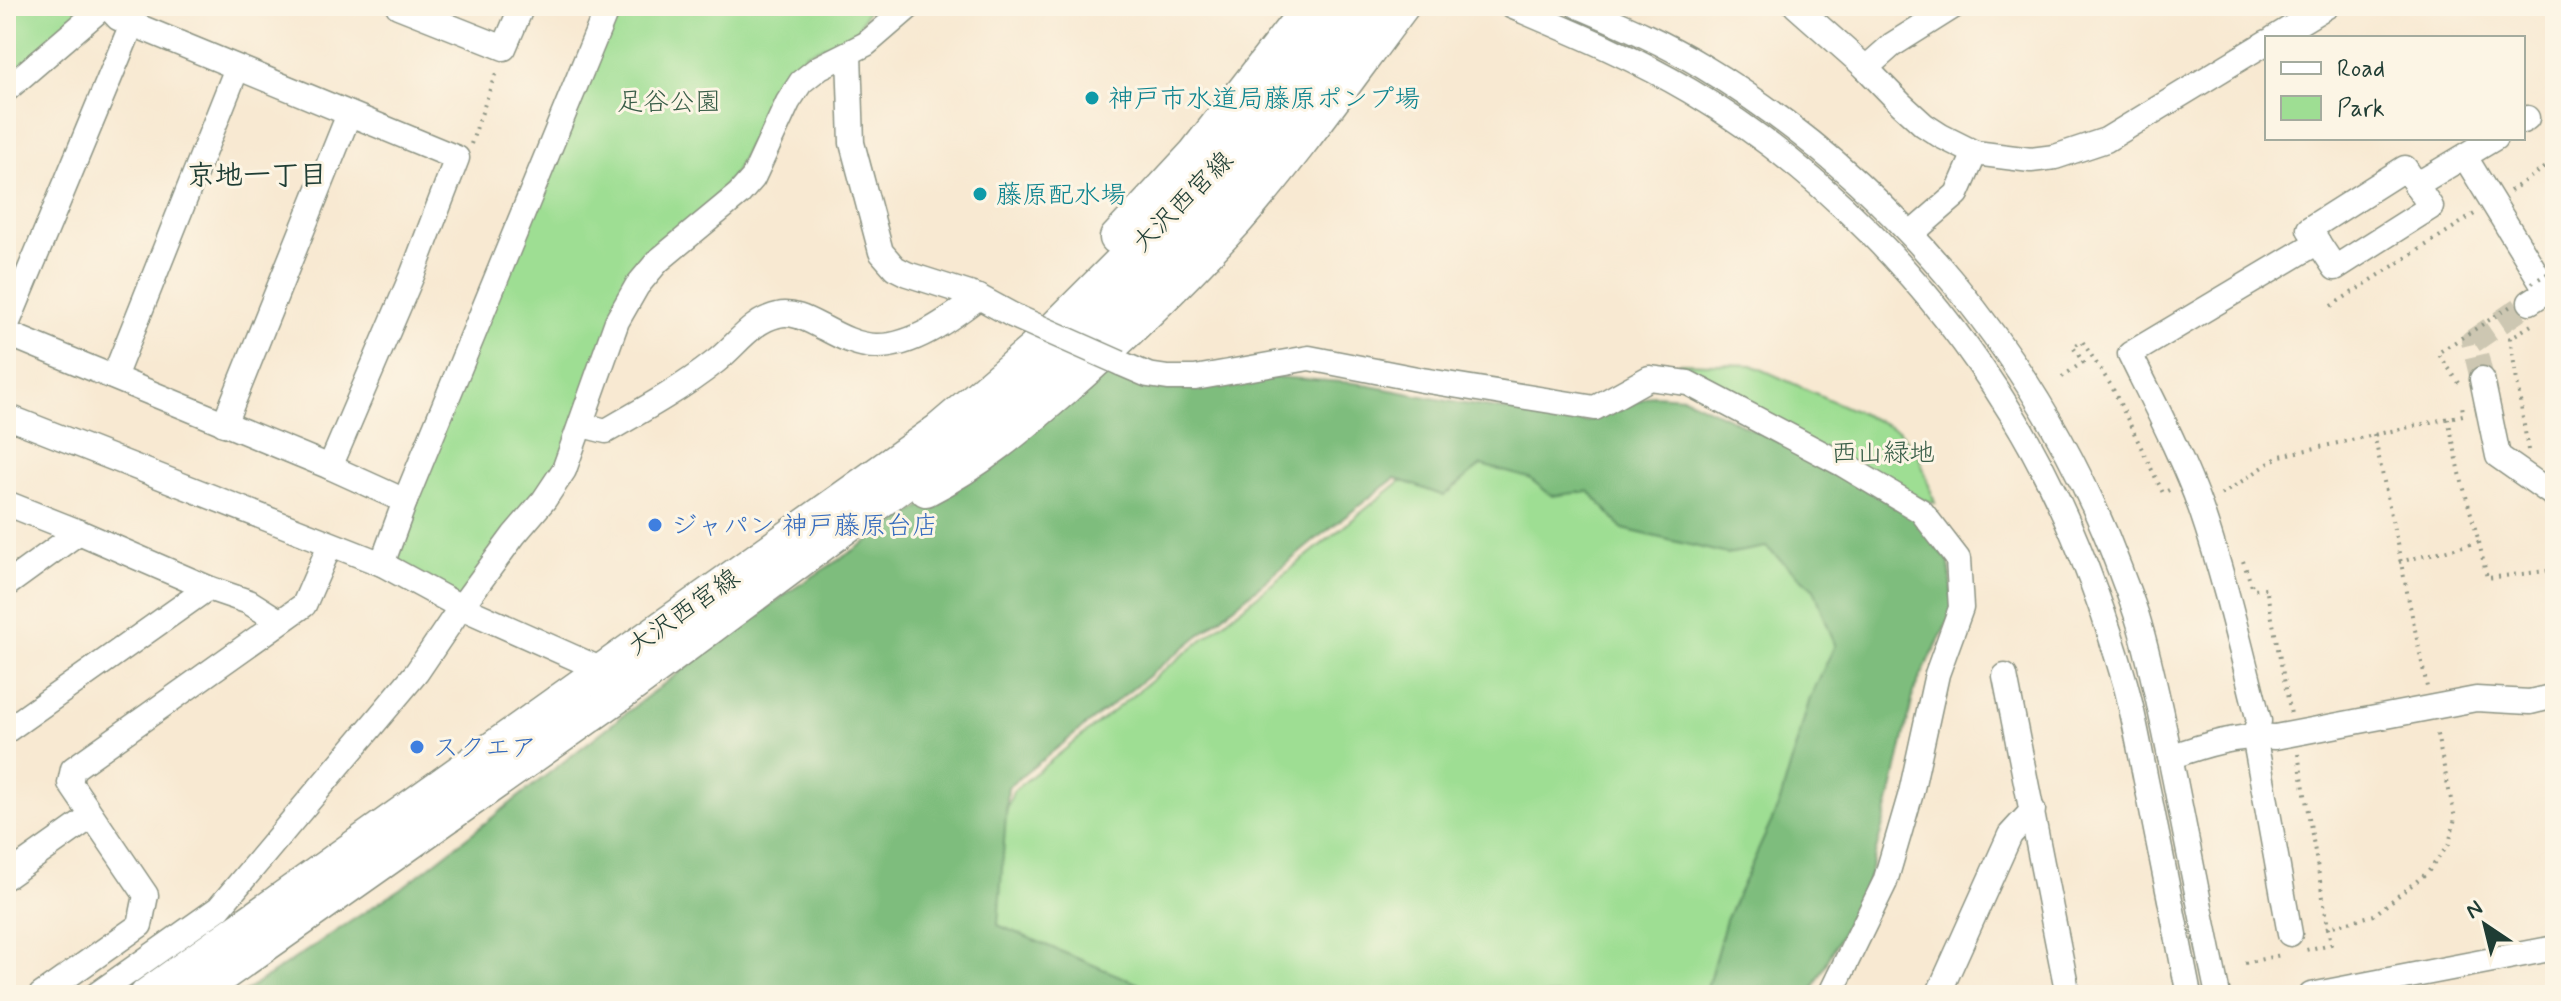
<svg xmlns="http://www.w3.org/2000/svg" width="2561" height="1001" viewBox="0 0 2561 1001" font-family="Mynerve,'Klee One',sans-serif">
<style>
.green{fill:#9ede93;stroke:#5e8e64;stroke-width:2}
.forest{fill:#7ebd7d;stroke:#4e7d58;stroke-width:2}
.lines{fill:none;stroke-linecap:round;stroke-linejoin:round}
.minor-tunnel{stroke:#cdc7b2;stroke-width:24;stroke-dasharray:24 12;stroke-linecap:butt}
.minor-casing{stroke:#8c9383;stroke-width:27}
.major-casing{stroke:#8c9383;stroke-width:35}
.path{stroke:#8c9383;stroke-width:4;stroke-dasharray:2 6;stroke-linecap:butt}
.minor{stroke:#fff;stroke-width:24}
.major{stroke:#fff;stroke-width:32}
.minor-bridge-casing{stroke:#8c9383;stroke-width:27;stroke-linecap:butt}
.path-bridge{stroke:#8c9383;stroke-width:4;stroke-dasharray:2 6;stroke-linecap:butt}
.minor-bridge{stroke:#fff;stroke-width:24}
.culture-dot{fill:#0f9aa8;stroke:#fcf5e5;stroke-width:3}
.shop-dot{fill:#3f7fe0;stroke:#fcf5e5;stroke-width:3}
.labels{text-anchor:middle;stroke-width:6;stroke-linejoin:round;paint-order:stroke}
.culture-label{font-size:26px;fill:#0d838f;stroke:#fcf5e5;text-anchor:start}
.park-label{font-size:26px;fill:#385d47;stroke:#fcf5e5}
.street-label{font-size:26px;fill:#1f3d34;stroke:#fcf5e5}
.shop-label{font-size:26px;fill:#366cbe;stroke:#fcf5e5;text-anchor:start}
.neighbourhood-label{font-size:28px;font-weight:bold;fill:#1f3d34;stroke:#fcf5e5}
</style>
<rect width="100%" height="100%" fill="#fcf5e5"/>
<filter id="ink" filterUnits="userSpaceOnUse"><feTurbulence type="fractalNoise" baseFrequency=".0125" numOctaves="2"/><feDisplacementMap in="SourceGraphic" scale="16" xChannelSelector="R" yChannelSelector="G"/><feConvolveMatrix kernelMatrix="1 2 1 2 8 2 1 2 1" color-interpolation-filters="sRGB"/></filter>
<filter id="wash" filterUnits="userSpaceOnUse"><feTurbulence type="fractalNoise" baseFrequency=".006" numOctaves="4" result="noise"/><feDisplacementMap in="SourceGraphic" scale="32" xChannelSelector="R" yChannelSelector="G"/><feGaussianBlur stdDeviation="1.8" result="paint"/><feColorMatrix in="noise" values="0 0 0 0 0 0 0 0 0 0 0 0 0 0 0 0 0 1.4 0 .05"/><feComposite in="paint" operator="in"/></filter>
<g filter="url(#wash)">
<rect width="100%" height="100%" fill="#f8e9d2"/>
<g class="green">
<polygon points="7,6 91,6 6,78"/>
<polygon points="608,6 870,6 858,29 842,39 807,53 782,77 735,173 694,222 631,286 566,453 461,607 382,564"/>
<polygon points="1678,363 1752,365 1900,431 1919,456 1935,503 1907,495 1674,378"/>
<polygon points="1492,408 1894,561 1736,995 947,995 1013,791"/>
</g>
<polygon class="forest" points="1109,374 1165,389 1275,377 1355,383 1458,403 1586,422 1653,395 1684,397 1807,455 1915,518 1949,562 1953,612 1915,688 1891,795 1867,884 1810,995 1705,995 1726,920 1779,805 1810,698 1835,645 1814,589 1766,547 1727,554 1623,529 1589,491 1552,496 1529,478 1481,465 1444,496 1395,478 1320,536 1190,643 1008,787 998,925 1139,984 1146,995 240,995 407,884 653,692 790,591 944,492"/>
</g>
<g filter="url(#ink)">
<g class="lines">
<polyline class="minor-tunnel" points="2482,379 2473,341 2530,302"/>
<defs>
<g id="minor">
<polyline points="107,6 118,18 457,158 413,273 330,467"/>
<polyline points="398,6 504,48 522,6"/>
<path d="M1511,6c61,26 122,51 179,85 130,77 242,193 321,322 51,82 87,177 114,270 10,36 16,75 24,112 13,67 27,133 40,200"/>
<path d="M1578,6c42,18 85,36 124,60 191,115 340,295 418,504 6,17 14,35 19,53 15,51 25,105 36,158 14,71 28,143 43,214"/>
<polyline points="1796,6 1866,68 1901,104 1924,125 1941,136 1975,153 2031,160 2055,157 2106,140 2267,42"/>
<polyline points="2274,38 2327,6"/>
<polyline points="849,54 852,143 881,252 895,268 907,274 979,297 1012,315"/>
<polyline points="1866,68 1892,45 1954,6"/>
<polyline points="6,90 104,6"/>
<polyline points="2523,121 2527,118"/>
<polyline points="2465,157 2547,291 2530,302"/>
<polygon points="2405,168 2431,207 2335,268 2309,229"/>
<polyline points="2416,185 2495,138"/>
<polyline points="1911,234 1957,194 1975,153"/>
<polyline points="6,327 132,24"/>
<polyline points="6,333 330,467 405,501"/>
<polyline points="1120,363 1148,375 1168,378 1195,378 1309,358 1422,380 1595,408 1649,378 1688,383 1842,464 1921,511 1958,559 1961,608 1937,674 1911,793 1885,882 1830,995"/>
<polyline points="114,377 237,68"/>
<polyline points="2482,379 2498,456 2555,496"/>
<polyline points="6,416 382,564 461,607 600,669 608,680"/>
<polyline points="224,424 349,114"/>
<path d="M582,425l24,6c37,-21 75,-42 109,-69 21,-16 36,-41 63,-47 16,-4 32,6 46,13 15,8 34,18 52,18 37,1 75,-28 103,-49"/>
<polyline points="6,503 79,532 208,588 249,602 279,621"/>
<polyline points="382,564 405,501 608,6"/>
<polyline points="6,585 79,532"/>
<polyline points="2005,676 2068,995"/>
<polyline points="6,731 208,588"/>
<path d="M2170,757c34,-12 69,-23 105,-20l201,-38 54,3 25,-6"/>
<polyline points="6,877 92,816"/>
<path d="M2290,934l-36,-199 5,-14c-18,-71 -34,-142 -58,-212 -19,-53 -46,-104 -71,-155l188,-112"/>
<polyline points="41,995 140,925 146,895 70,783 73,769 304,605 330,545"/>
<polyline points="96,995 219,908 417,672 461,607 514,535 544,500 564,470 617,321 637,286 658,261 739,194 753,178 788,102 801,82 820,67 866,44 910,6"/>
<polyline points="1938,995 2010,835 2033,810"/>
<polyline points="2311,995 2555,948"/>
</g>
<g id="major">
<polyline points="1116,238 1194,154 1309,6"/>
<path d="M926,490c52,-26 97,-65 141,-103 59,-52 116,-107 169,-165 60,-68 112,-143 167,-216"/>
<polyline points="146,995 938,430 1032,350 1240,142 1300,64 1342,6"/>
<polyline points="195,995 619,696 1024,395 1115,309 1209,213 1276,135 1371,6"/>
</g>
</defs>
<use href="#minor" class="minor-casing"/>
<use href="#major" class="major-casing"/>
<g class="path">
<polyline points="6,17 19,6"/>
<polyline points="471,144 497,69"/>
<polyline points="2510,191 2555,161"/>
<polyline points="2331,306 2476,213"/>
<polyline points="2062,377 2083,362 2073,347 2082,341 2112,387 2163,493 2169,490"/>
<polyline points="2459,383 2438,353 2511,306"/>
<polyline points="2374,434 2427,687"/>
<polyline points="2528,450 2510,338 2533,324"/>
<polyline points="2221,495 2280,456 2463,415 2462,403"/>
<polyline points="2479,542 2487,578 2555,570"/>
<polyline points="2243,561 2253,589 2266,588 2291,714"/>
<polyline points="2399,562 2479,542 2462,482 2448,419"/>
<polyline points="2298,754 2331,944 2306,950"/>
<polyline points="2326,928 2374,915 2428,872 2449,844 2455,818 2436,730"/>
<polyline points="2245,963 2281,955"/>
</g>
<use href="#minor" class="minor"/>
<use href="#major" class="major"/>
<defs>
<polyline id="minor-bridge" points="1012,315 1120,363"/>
</defs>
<use href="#minor-bridge" class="minor-bridge-casing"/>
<polyline class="path-bridge" points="2532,283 2555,269"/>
<use href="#minor-bridge" class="minor-bridge"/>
</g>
</g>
<g class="culture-dot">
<circle cx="1092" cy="98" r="8"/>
<circle cx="980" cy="194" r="8"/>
</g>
<g class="shop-dot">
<circle cx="655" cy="525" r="8"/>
<circle cx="417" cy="747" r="8"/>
</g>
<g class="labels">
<g class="culture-label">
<text x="1108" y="107">神戸市水道局藤原ポンプ場</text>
<text x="996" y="203">藤原配水場</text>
</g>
<g class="park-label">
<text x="669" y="110">足谷公園</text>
<text x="1883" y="461">西山緑地</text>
</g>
<g class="street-label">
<text transform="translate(1182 201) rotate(-45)" y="9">大沢西宮線</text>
<text transform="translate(683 611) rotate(-35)" y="9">大沢西宮線</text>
</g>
<g class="shop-label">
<text x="671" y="534">ジャパン 神戸藤原台店</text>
<text x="433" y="756">スクエア</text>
</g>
<g class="neighbourhood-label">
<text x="257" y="184">京地一丁目</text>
</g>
</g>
<rect width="2561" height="1001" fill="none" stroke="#fcf5e5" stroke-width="32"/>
<rect x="2265" y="36" width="260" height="104" fill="#fcf5e5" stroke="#a4ab9e" stroke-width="2"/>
<rect x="2281" y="62" width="40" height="12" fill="#ffffff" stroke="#a4ab9e" stroke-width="2"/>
<text x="2337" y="76" font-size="24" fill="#1f3d34">Road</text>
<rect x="2281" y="96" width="40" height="24" fill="#9ede93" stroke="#a4ab9e" stroke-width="2"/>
<text x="2337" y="116" font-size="24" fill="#1f3d34">Park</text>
<g transform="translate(2485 925) rotate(325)" stroke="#fcf5e5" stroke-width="6" paint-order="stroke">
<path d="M0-6L14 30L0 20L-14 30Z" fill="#1f3d34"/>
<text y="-12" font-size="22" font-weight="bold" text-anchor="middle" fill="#1f3d34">N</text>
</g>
</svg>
